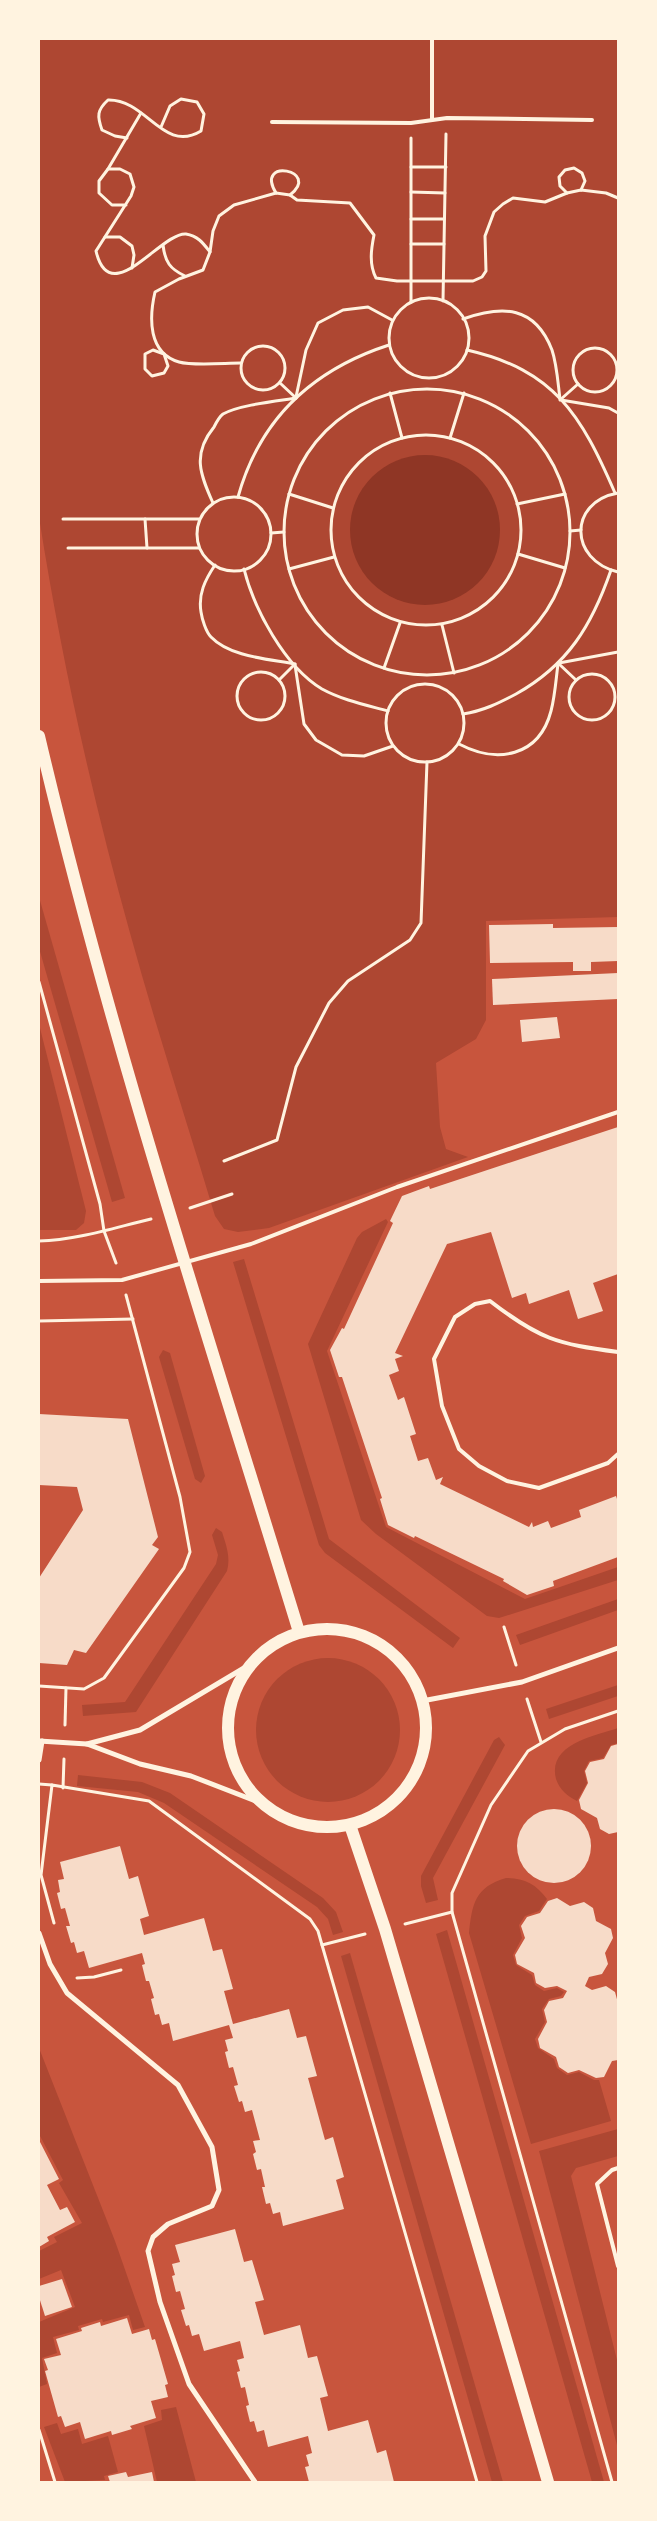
<svg xmlns="http://www.w3.org/2000/svg" width="657" height="2521" viewBox="0 0 657 2521" font-family="Georgia,serif">
<style>
.green{fill:#ae4732}
.water{fill:#8f3625}
.building{fill:#f7dbc8}
.lines{fill:none;stroke-linecap:round;stroke-linejoin:round}
.path{stroke:#fff3e0;stroke-width:3}
.service{stroke:#fff3e0;stroke-width:4}
.minor{stroke:#fff3e0;stroke-width:5}
.primary{stroke:#fff3e0;stroke-width:12}
</style>
<rect width="100%" height="100%" fill="#c8553d"/>
<g class="green">
<path d="M39,39h579v878l-132,4v99l-10,19 -40,24 4,64 6,22 22,8 -199,71 -31,4 -14,-3 -9,-13c-28,-94 -59,-188 -85,-283 -38,-136 -69,-276 -91,-416z"/>
<polygon points="39,897 125,1198 112,1202 39,948"/>
<polygon points="39,1024 86,1211 84,1223 76,1230 39,1230"/>
<polygon points="386,1219 388,1222 327,1351 386,1527 525,1599 618,1567 618,1580 499,1618 487,1616 376,1534 361,1520 308,1344 357,1238 362,1232"/>
<polygon points="244,1259 329,1539 460,1638 453,1648 325,1553 319,1545 233,1262"/>
<polygon points="163,1350 170,1353 205,1476 201,1483 195,1479 159,1357"/>
<path d="M216,1528l6,4c4,13 9,25 5,39l-91,141 -53,4 -1,-11 43,-3 91,-138 2,-9 -6,-20z"/>
<polygon points="618,1599 618,1610 520,1645 516,1635"/>
<circle cx="328" cy="1730" r="72"/>
<polygon points="618,1685 618,1696 549,1719 546,1709"/>
<path d="M618,1728v15l-7,2 -8,13 -14,3 -5,10 3,12 -10,18c-10,-5 -17,-11 -21,-22 -9,-35 39,-43 62,-51z"/>
<polygon points="499,1737 505,1745 433,1878 438,1900 426,1903 421,1886 421,1876 494,1740"/>
<polygon points="78,1775 142,1782 170,1793 323,1898 336,1912 343,1932 333,1935 328,1919 317,1907 164,1803 138,1792 77,1786"/>
<path d="M506,1878c18,0 30,6 41,21l-8,12 -14,5 -6,9 3,13 -9,17 3,10 16,10 3,10 9,6 13,-3 7,4 -3,4 -12,3 -7,10 3,13 -10,17 3,9 16,11 3,9 10,7 12,-3 15,8h5l12,41 -80,23 -62,-211c3,-29 6,-46 37,-55z"/>
<polygon points="447,1930 604,2482 592,2482 436,1934"/>
<polygon points="350,1953 503,2482 492,2482 341,1956"/>
<polygon points="39,2048 115,2241 145,2327 133,2330 129,2315 103,2322 102,2319 78,2326 79,2330 53,2337 57,2353 42,2358 47,2384 39,2387 39,2322 75,2307 61,2270 39,2279 39,2251 57,2242 54,2237 82,2223 59,2183 63,2180 39,2134"/>
<polygon points="618,2129 618,2156 576,2168 571,2176 618,2364 618,2449 539,2151"/>
<polygon points="176,2407 196,2482 157,2482 144,2426 162,2420 161,2410"/>
<polygon points="57,2423 61,2434 78,2429 82,2444 108,2436 118,2472 104,2476 105,2480 65,2482 44,2427"/>
</g>
<circle class="water" cx="425" cy="530" r="75"/>
<g class="building">
<polygon points="553,924 553,928 618,927 618,961 591,962 591,971 573,971 573,962 490,963 489,925"/>
<polygon points="618,973 618,999 493,1005 492,979"/>
<polygon points="557,1017 560,1038 522,1042 520,1020"/>
<polygon points="618,1127 618,1274 593,1283 603,1311 578,1319 569,1290 529,1304 526,1293 512,1298 491,1232 447,1244 395,1353 403,1356 395,1359 399,1371 389,1375 398,1400 404,1397 416,1434 410,1436 418,1461 428,1458 436,1480 443,1477 440,1484 529,1527 532,1522 533,1527 548,1521 551,1528 581,1517 579,1510 616,1496 618,1502 618,1557 553,1581 554,1586 527,1595 503,1581 504,1579 415,1536 414,1538 388,1525 380,1499 382,1498 342,1377 339,1377 330,1350 342,1328 344,1329 393,1223 390,1221 402,1196 429,1186 430,1189"/>
<polygon points="39,1414 128,1419 158,1537 152,1545 159,1549 86,1653 74,1650 67,1665 39,1663 39,1578 83,1510 77,1487 39,1485"/>
<polygon points="618,1744 618,1832 609,1834 600,1829 597,1818 581,1809 579,1800 588,1783 585,1771 590,1762 604,1759 611,1746"/>
<circle cx="554" cy="1846" r="37"/>
<polygon points="120,1846 129,1879 138,1876 149,1916 140,1919 144,1935 204,1918 213,1951 222,1949 233,1989 224,1991 233,2024 289,2009 297,2038 306,2036 317,2076 308,2078 325,2140 333,2137 344,2177 336,2180 344,2209 283,2226 280,2212 273,2214 270,2203 266,2204 262,2187 265,2187 261,2169 257,2170 253,2154 256,2152 253,2141 260,2140 252,2110 245,2112 242,2101 239,2102 234,2086 238,2085 233,2067 229,2068 225,2052 228,2051 225,2040 233,2038 229,2025 173,2041 169,2023 162,2025 159,2014 155,2015 151,1999 154,1998 149,1981 146,1981 142,1965 145,1964 142,1953 89,1968 84,1951 77,1953 74,1942 71,1943 66,1926 70,1926 65,1908 61,1909 57,1893 60,1892 58,1880 64,1879 60,1862"/>
<polygon points="557,1898 570,1906 584,1902 593,1908 596,1921 611,1929 613,1938 605,1953 608,1964 602,1974 589,1977 585,1986 592,1990 606,1986 615,1992 618,2003 618,2060 612,2061 604,2077 596,2078 579,2070 568,2073 559,2067 556,2057 540,2048 538,2039 547,2022 544,2010 549,2001 563,1998 567,1991 557,1986 545,1988 536,1983 534,1973 517,1964 515,1955 525,1938 521,1926 527,1917 540,1913 548,1901"/>
<polygon points="39,2140 59,2179 47,2185 60,2210 67,2207 75,2222 47,2237 49,2241 39,2247"/>
<polygon points="235,2229 244,2262 252,2260 264,2300 255,2302 264,2335 300,2325 308,2358 317,2356 328,2396 320,2398 328,2431 368,2420 377,2453 386,2450 394,2482 309,2482 305,2467 309,2466 306,2455 312,2453 308,2436 268,2447 264,2430 257,2432 254,2421 250,2422 246,2406 249,2405 245,2387 241,2388 237,2372 240,2371 237,2360 244,2358 240,2341 204,2351 199,2334 192,2336 189,2325 186,2326 181,2310 185,2309 180,2291 176,2292 172,2276 175,2275 172,2264 180,2262 175,2245"/>
<polygon points="62,2279 72,2307 45,2316 39,2297 39,2286"/>
<polygon points="127,2318 132,2334 149,2329 152,2340 155,2339 168,2384 165,2385 168,2397 151,2401 156,2418 130,2426 132,2429 112,2435 111,2431 85,2439 80,2422 65,2427 61,2416 58,2417 45,2371 48,2370 44,2359 61,2355 56,2339 82,2331 81,2328 100,2322 101,2326"/>
<polygon points="126,2472 128,2477 152,2472 154,2482 110,2482 108,2476"/>
</g>
<g class="lines">
<g class="path">
<path d="M127,138l-12,-2 -13,-6c-5,-14 -5,-20 6,-30 39,-1 55,54 93,31l3,-17 -7,-12 -16,-3 -11,7 -9,21"/>
<polyline points="411,138 411,302"/>
<polyline points="411,167 446,167"/>
<polyline points="108,169 141,113"/>
<polyline points="411,192 445,193"/>
<path d="M276,193c-22,-36 46,-23 14,2"/>
<polyline points="567,193 560,186 559,177 565,170 574,168 582,173 585,181 581,190"/>
<path d="M126,205h-14l-13,-12v-12l9,-12h12l10,5 4,13 -3,9 -35,55c14,60 65,-19 90,-17 12,2 17,9 24,18"/>
<polyline points="411,219 444,219"/>
<polyline points="105,237 120,237 132,246 134,255 132,268"/>
<polyline points="411,244 444,244"/>
<path d="M163,245c2,17 7,24 22,31"/>
<circle cx="429" cy="338" r="40"/>
<polyline points="443,301 446,134"/>
<path d="M463,319c40,-14 72,-13 89,31 5,15 6,34 8,49"/>
<circle cx="263" cy="368" r="22"/>
<circle cx="595" cy="370" r="22"/>
<polygon points="153,350 164,354 168,366 164,373 152,376 145,369 145,354"/>
<path d="M467,350c88,20 114,65 148,143"/>
<path d="M241,363c-16,0 -48,3 -62,-1 -31,-9 -30,-44 -24,-70l24,-13 24,-9 7,-18 3,-21 6,-15 15,-11 42,-12 14,2 7,5 53,3 24,32c-3,15 -5,29 2,43l21,3h76l9,-4 4,-6 -1,-35 9,-24 9,-8 10,-6 32,4 22,-9 14,-3 25,3 12,5"/>
<polyline points="280,383 296,398"/>
<circle cx="427" cy="532" r="143"/>
<polyline points="390,393 402,438"/>
<polyline points="296,397 306,350 318,323 343,310 368,307 392,320"/>
<polyline points="560,400 578,384"/>
<polyline points="561,400 609,408 618,413"/>
<circle cx="426" cy="530" r="95"/>
<polyline points="450,438 464,393"/>
<path d="M618,493c-50,9 -49,67 0,79"/>
<polyline points="289,494 333,508"/>
<path d="M238,497c22,-79 74,-127 151,-152"/>
<circle cx="234" cy="534" r="37"/>
<path d="M213,503c-13,-29 -21,-49 1,-76 2,-4 5,-10 9,-13 16,-9 54,-13 73,-16"/>
<polyline points="517,504 565,494"/>
<polyline points="63,519 199,519"/>
<polyline points="145,519 147,548"/>
<polyline points="570,531 581,530"/>
<polyline points="271,533 284,532"/>
<polyline points="68,548 199,548"/>
<polyline points="518,554 565,568"/>
<path d="M215,565c-10,15 -17,29 -14,47 1,7 5,20 10,25 19,20 58,22 84,27"/>
<path d="M244,569c10,40 41,98 78,120 20,11 44,16 66,22"/>
<polyline points="289,569 334,557"/>
<polyline points="442,625 454,673"/>
<polyline points="558,663 576,680"/>
<polyline points="559,663 618,652"/>
<polyline points="295,665 304,724 316,740 342,755 364,756 393,746"/>
<polyline points="384,668 400,623"/>
<circle cx="261" cy="696" r="24"/>
<circle cx="592" cy="697" r="23"/>
<polyline points="279,680 295,664"/>
<circle cx="425" cy="723" r="39"/>
<path d="M463,714c20,-3 36,-11 53,-20 52,-29 76,-69 95,-124"/>
<path d="M459,744c38,20 80,13 92,-33 4,-15 5,-32 7,-47"/>
<polyline points="39,982 100,1204 104,1231 116,1263"/>
<polyline points="224,1161 277,1140 296,1067 329,1003 348,981 410,940 421,923 427,762"/>
<polyline points="190,1208 232,1194"/>
<path d="M39,1241c38,-1 74,-13 112,-22"/>
<polyline points="39,1321 133,1319"/>
<polyline points="504,1627 516,1665"/>
<polyline points="39,1686 84,1689 104,1678 184,1568 190,1552 180,1497 126,1295"/>
<polyline points="527,1699 541,1742"/>
<polyline points="65,1725 66,1688"/>
<polyline points="39,1784 52,1785"/>
<polyline points="63,1788 64,1759"/>
<polyline points="54,1923 41,1875 52,1785 149,1801 310,1919 318,1931 322,1945 477,2482"/>
<polyline points="405,1924 452,1912"/>
<polyline points="322,1945 365,1934"/>
<polyline points="77,1978 94,1977 121,1970"/>
<polyline points="39,2430 55,2482"/>
<polyline points="612,2482 452,1912 452,1893 491,1805 528,1751 565,1729 618,1711"/>
</g>
<g class="service">
<polyline points="432,119 432,39"/>
<polyline points="272,122 411,123 447,118 592,120"/>
<polyline points="39,1281 122,1280 251,1244 397,1187 618,1112"/>
<path d="M618,1352c-61,-8 -79,-13 -128,-51l-15,3 -20,13 -21,42 8,47 17,43 20,17 28,15 32,7 69,-25 10,-9"/>
<polyline points="618,2168 612,2170 597,2184 618,2266"/>
</g>
<g class="minor">
<polyline points="422,1701 522,1682 618,1648"/>
<polyline points="39,1741 87,1744 140,1764 191,1776 261,1803"/>
<polyline points="87,1744 140,1730 249,1665"/>
<polyline points="39,1760 42,1741"/>
<polyline points="39,1933 50,1964 67,1993 178,2085 212,2147 219,2190 212,2206 168,2224 153,2237 148,2251 160,2302 189,2384 255,2482"/>
</g>
<g class="primary">
<path d="M39,736c71,303 169,599 260,896"/>
<circle cx="327" cy="1728" r="99"/>
<polyline points="350,1825 385,1929 548,2482"/>
</g>
</g>
<rect width="657" height="2521" fill="none" stroke="#fff3e0" stroke-width="80"/>
</svg>
